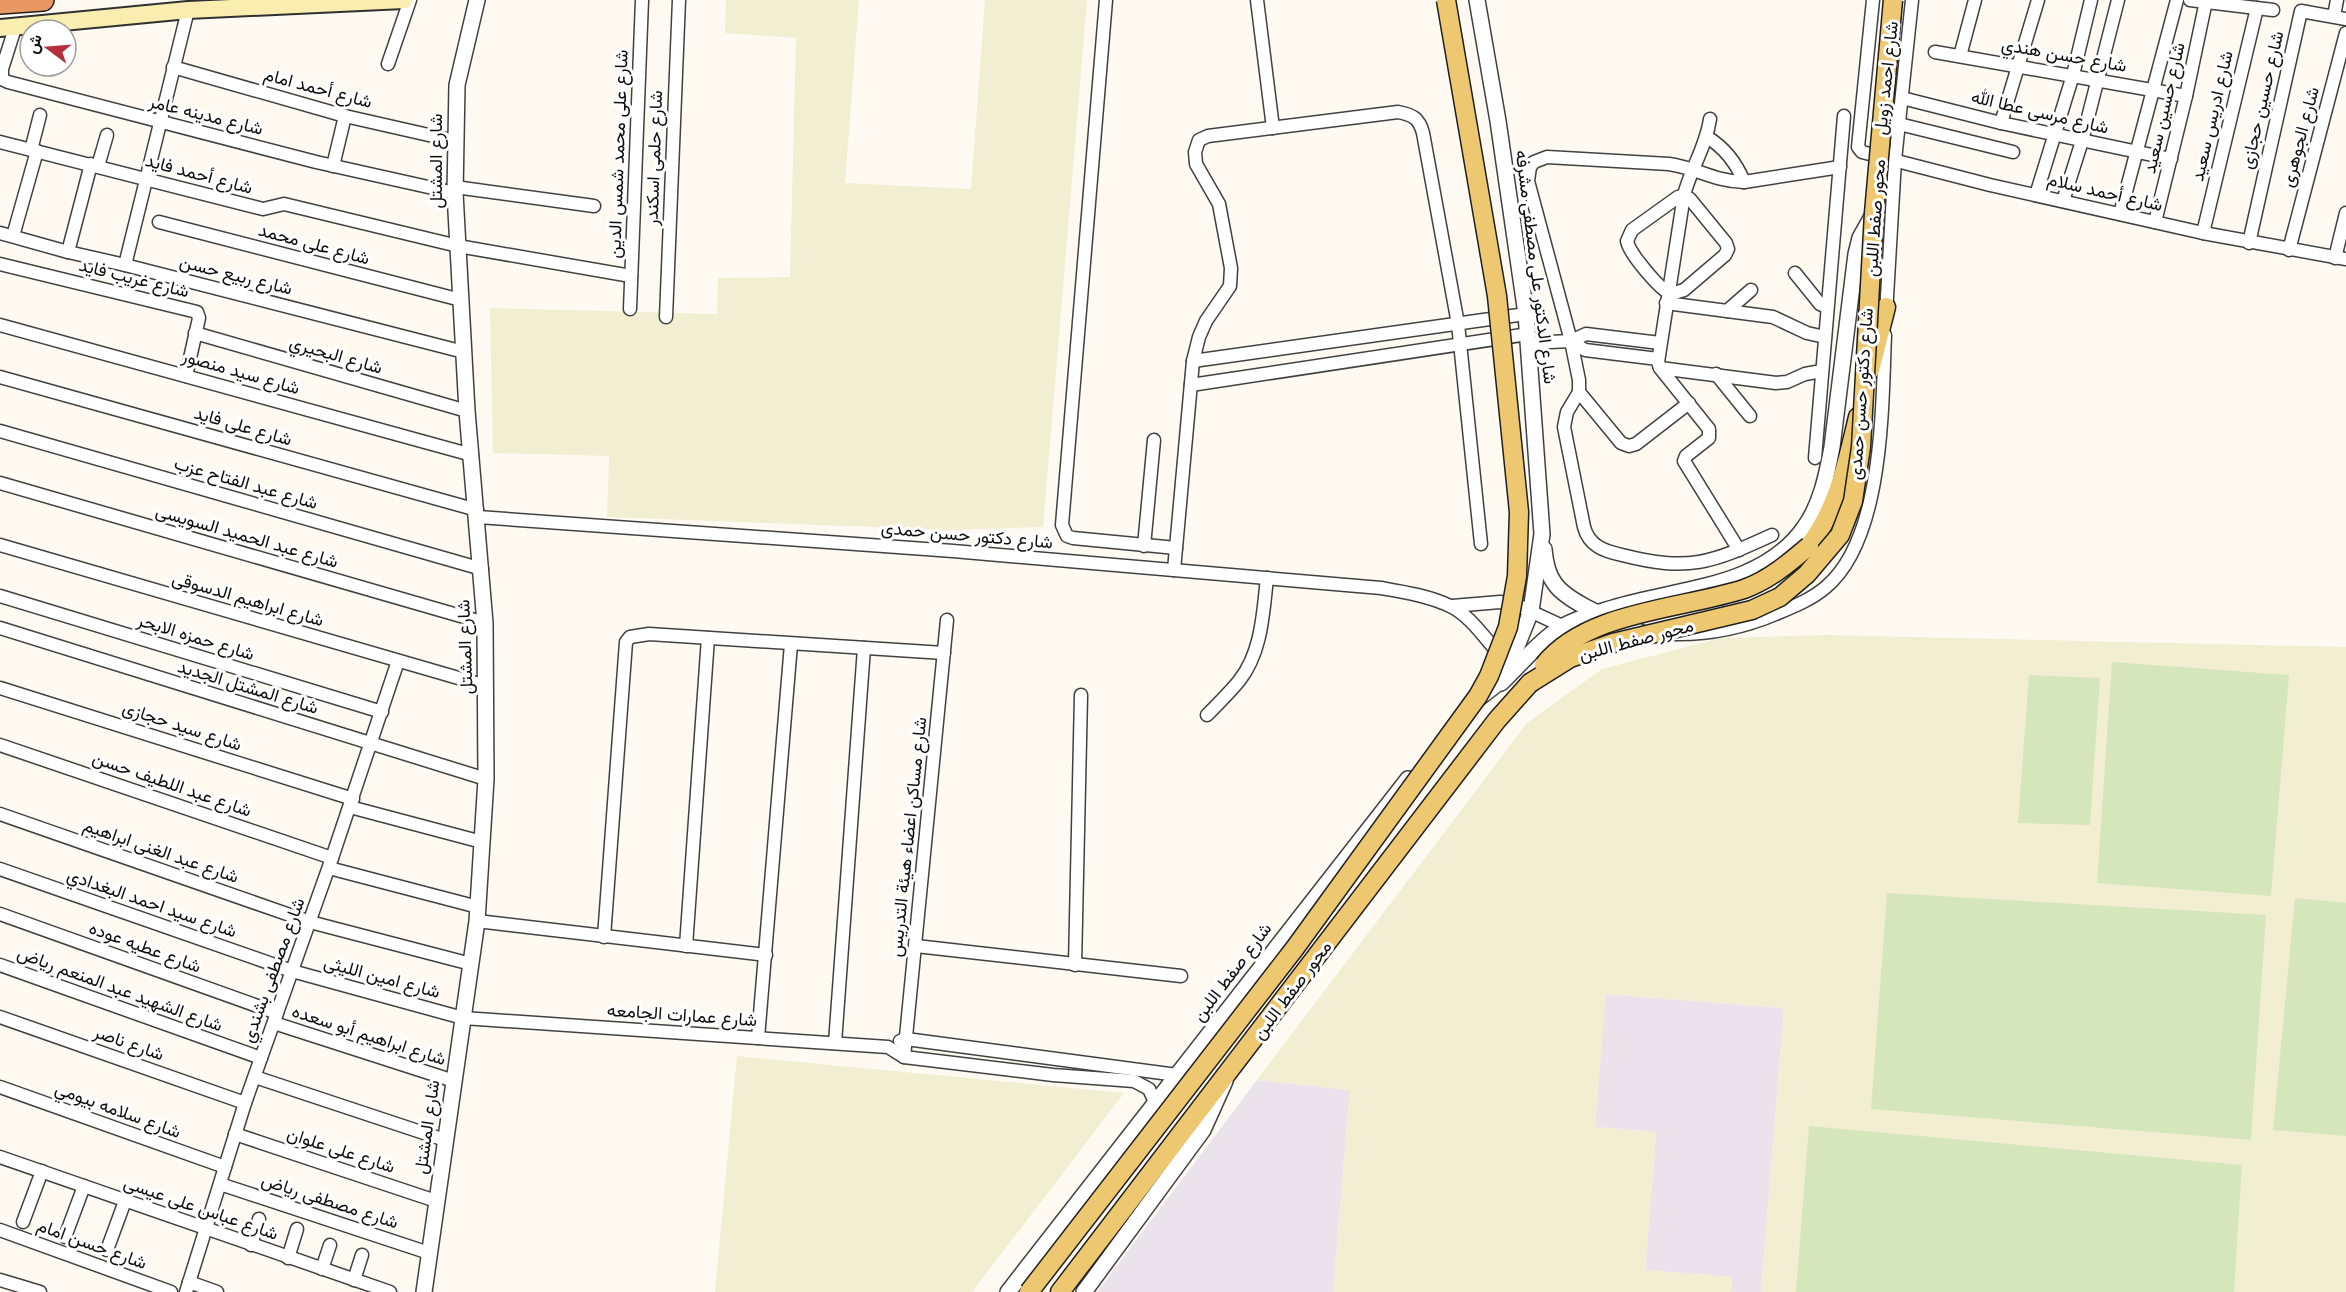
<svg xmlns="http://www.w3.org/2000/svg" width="2346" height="1292" viewBox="0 0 2346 1292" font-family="Georgia,Vazirmatn,serif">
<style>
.industrial{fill:#ebe3ec}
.farmland{fill:#f2eed2}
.green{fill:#d5e6bc}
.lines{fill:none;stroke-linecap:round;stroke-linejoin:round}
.minor-casing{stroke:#414141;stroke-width:15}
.tertiary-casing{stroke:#414141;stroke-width:18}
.secondary-casing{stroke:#303030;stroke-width:20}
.primary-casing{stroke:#1f1f1f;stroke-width:21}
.motorway-casing{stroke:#1f1f1f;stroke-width:24}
.minor{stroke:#fff;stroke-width:12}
.tertiary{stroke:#fff;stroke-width:15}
.secondary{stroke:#f9edb0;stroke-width:16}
.primary{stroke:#eec870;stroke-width:18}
.motorway{stroke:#ea9863;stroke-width:21}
.primary-bridge-casing{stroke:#1f1f1f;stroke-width:21;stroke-linecap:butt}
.primary-bridge{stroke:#eec870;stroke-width:18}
.labels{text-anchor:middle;stroke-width:6;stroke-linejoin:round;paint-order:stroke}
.street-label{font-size:18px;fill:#0e0e0e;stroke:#fff}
</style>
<rect width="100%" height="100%" fill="#fefaf1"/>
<g class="industrial">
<polygon points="1605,994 1784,1008 1761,1292 1731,1292 1732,1277 1645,1270 1656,1132 1595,1127"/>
<polygon points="1257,1080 1350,1090 1333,1292 1097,1292"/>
</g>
<g class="farmland">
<polygon points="726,0 859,0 845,183 971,189 985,0 1087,0 1043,527 950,530 607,517 609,456 493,453 490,308 717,314 718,278 790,277 796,38 725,33"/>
<polygon points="1826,635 2346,647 2346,1292 1761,1292 1784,1008 1606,994 1595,1127 1656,1132 1645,1270 1732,1277 1731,1292 1333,1292 1350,1090 1257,1080 1527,723 1602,669 1721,638"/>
<polygon points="737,1056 1124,1093 972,1292 715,1292"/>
</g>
<g class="green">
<polygon points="2112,662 2289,675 2271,896 2097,883"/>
<polygon points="2029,675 2100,678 2090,825 2018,823"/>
<polygon points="1887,893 2266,915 2251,1140 1871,1109"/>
<polygon points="2295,898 2346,903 2346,1136 2273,1130"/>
<polygon points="1809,1126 2242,1165 2234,1292 1796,1292"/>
</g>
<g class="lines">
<defs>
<g id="minor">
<polyline points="1106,0 1062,525 1067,536 1073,538 1176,548"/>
<polyline points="1257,0 1273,128"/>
<polyline points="1873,0 1858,147 1862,152 1990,185 2203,233 2346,259"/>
<polyline points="2190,0 2273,10"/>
<polyline points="2334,16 2337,0"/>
<polyline points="15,28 2,69 2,79 8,82 316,162 455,193"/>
<polyline points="1935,52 2186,96"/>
<polyline points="1960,56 1975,0"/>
<polyline points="388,64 410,0"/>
<polyline points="173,67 345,116 455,141"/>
<polyline points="1902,98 2001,123 2171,159"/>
<path d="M1710,119c-4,28 -19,49 -26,76l-26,167 2,6 49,61v9l-23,18 -2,5 55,89"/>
<polyline points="2001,123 2038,0"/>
<polyline points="1899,124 2013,152"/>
<path d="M1707,137c18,11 29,25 37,45"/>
<polyline points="0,142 263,209 284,204 458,246 631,276"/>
<polyline points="31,150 40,115"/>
<polyline points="98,166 107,135"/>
<polyline points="333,166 345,116"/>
<polyline points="455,187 594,206"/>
<path d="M1684,195l6,4 36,44 2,6 -3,6 -41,35 -13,4c-11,-4 -42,-41 -44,-53l5,-11 46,-33z"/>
<polyline points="2036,195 2073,75 2091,0"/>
<polyline points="2063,201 2082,141 2118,0"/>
<polyline points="2120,214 2177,0"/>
<polyline points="159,222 461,300"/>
<polyline points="2155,222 2186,96 2206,1"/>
<polyline points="0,233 68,252 125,265 464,352"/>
<polyline points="2203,233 2257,8"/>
<polyline points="13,236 37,151"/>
<polyline points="2249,243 2301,11 2346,19"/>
<polyline points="2289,250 2346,33"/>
<polyline points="68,252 91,164"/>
<polyline points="2335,258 2346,213"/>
<polyline points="0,264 197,312 199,318 186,376"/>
<polyline points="125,265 188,10"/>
<polyline points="1795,273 1820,304 1826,307"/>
<polyline points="1666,303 1773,317 1807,333 1825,337"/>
<polyline points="630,309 642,0"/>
<polyline points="1727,311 1751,290"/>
<polyline points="1886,314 1895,160 1912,0"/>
<polyline points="666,317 679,0"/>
<polyline points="0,325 472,455"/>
<polyline points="195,333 467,411"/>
<polyline points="1571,341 1585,350 1658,359"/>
<polyline points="1529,343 1571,341 1586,334 1660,343"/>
<polyline points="1193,361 1526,314"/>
<polyline points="1660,368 1776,383 1787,382 1805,374 1822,371"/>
<polyline points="1716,374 1750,416"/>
<polyline points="0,377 477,510"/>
<polyline points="1191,385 1528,334"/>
<polyline points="1579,392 1621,443 1629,446 1636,444 1689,403"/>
<polyline points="0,431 482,569"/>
<polyline points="1815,458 1844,116"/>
<polyline points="0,483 485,623"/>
<path d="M478,517l475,34 428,37c23,4 48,8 69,18 20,9 36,34 51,50"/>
<path d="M1772,535c-61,28 -83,37 -150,20 -18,-4 -33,-9 -38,-28l-20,-100 3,-15 12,-20v-12l-8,-39 -43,-160 2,-14 4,-5 13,-5 122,7c29,4 43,17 75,18l96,-15"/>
<polyline points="0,545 486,686"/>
<polyline points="1144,546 1154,440"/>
<path d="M1174,570l19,-209 6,-24 7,-16 24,-35 1,-18 -12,-64 -23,-40 -1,-12 4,-12 9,-4 190,-24c15,3 21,6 25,21l35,191 23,220"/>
<polyline points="0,596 382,712"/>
<polyline points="1452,606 1500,602 1517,605 1573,631 1627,634"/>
<polyline points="0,628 486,779"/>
<path d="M1672,634c37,1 71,-6 106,-21 17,-7 34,-14 48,-26 58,-49 56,-182 59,-252"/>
<polyline points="0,688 353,799"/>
<path d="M1207,715c11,-11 22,-22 32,-34 23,-29 24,-68 28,-103"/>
<polyline points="0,745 332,858"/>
<polyline points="350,807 482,842"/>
<polyline points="0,814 310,922 471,964"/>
<polyline points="329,868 478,907"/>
<polyline points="0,869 292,971 463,1018 888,1047 904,1057 1053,1075 1134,1081 1149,1089 1155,1102"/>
<polyline points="0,914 277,1013"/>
<polyline points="477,921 766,955"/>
<polyline points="604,937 626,642 630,637 649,634 944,653"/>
<polyline points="686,946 708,638"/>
<polyline points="916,946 1181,976"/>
<polyline points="0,965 261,1058"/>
<polyline points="1075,965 1081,695"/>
<polyline points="0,1017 245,1103"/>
<polyline points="274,1023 454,1081"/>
<polyline points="758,1038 791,644"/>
<polyline points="900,1041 906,1039 1177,1075"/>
<polyline points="835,1043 864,648"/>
<polyline points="904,1057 947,620"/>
<polyline points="255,1077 445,1140"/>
<polyline points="0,1087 225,1167"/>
<polyline points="235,1134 436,1201"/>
<polyline points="0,1157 390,1292"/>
<polyline points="220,1184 429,1253"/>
<polyline points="23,1222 42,1171"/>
<polyline points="0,1230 171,1292"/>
<polyline points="65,1237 84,1186"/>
<polyline points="251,1245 259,1219"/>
<polyline points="107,1250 125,1201"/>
<polyline points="288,1258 297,1229"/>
<polyline points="322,1269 330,1245"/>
<polyline points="0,1280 40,1292"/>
<polyline points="354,1280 362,1255"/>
<polyline points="189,1282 217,1292"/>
<polyline points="186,1292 245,1103 332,858 398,661"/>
</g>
<g id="tertiary">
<polyline points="1477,0 1498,121 1526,314 1542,534 1531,611 1515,651 1499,677"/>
<path d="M1544,549c1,12 4,26 11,35 14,20 66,39 89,50"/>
<path d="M1479,698l18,-14 4,-1c19,-18 38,-42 61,-56 15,-9 35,-14 51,-19 64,-20 149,-20 191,-80 17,-23 23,-54 28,-81l24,-193 4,-16 14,-25"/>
<polyline points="424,1292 477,921 486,779 485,623 467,411 455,193 457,85 477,0"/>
<polyline points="1008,1292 1408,779"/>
<polyline points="1084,1292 1203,1130 1225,1081"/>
</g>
<polyline id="secondary" points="0,28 188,10 404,0"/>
<g id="primary">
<polyline points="1870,370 1886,307"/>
<path d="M1809,546c29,-38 38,-83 49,-129"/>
<polyline points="1060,1292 1497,720 1530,683"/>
</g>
<polyline id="motorway" points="0,3 43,0"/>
</defs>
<use href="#minor" class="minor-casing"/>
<use href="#tertiary" class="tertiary-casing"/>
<use href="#secondary" class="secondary-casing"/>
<use href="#primary" class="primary-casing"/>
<use href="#motorway" class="motorway-casing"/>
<use href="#minor" class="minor"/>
<use href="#tertiary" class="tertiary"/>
<use href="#secondary" class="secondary"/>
<use href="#primary" class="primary"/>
<use href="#motorway" class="motorway"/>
<defs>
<g id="primary-bridge">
<path d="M1544,665c42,-54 139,-56 200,-76 25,-9 45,-26 65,-43"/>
<polyline points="1530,683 1570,658 1613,643 1752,610 1780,597 1807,574 1840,535 1853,501 1861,447 1874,213 1893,0"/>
<polyline points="1029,1292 1295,948 1478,696 1489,676 1508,627 1517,576 1519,512 1497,296 1446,0"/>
</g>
</defs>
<use href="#primary-bridge" class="primary-bridge-casing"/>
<use href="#primary-bridge" class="primary-bridge"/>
</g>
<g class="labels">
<g class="street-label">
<text transform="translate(2064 55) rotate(10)" y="6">شارع حسن هندي</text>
<text transform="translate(1886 78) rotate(-84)" y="6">شارع احمد زويل</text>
<text transform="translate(318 88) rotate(15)" y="6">شارع أحمد امام</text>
<text transform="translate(2262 100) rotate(-77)" y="6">شارع حسين حجازى</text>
<text transform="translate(2164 108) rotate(-77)" y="6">شارع حسين سعيد</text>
<text transform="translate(2040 112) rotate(13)" y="6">شارع مرسى عطا الله</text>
<text transform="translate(206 115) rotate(14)" y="6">شارع مدينه عامر</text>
<text transform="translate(2212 116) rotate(-77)" y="6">شارع ادريس سعيد</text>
<text transform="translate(2300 137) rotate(-75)" y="6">شارع الجوهرى</text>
<text transform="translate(618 154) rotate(-88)" y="6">شارع على محمد شمس الدين</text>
<text transform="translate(654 158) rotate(-88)" y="6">شارع حلمى اسكندر</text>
<text transform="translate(436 161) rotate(-90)" y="6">شارع المشتل</text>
<text transform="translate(199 174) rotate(15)" y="6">شارع أحمد فايد</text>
<text transform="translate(2105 192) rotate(13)" y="6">شارع أحمد سلام</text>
<text transform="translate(1875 218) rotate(-86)" y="6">محور صفط اللبن</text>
<text transform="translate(314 244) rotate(15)" y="6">شارع على محمد</text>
<text transform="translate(1536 267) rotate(83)" y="6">شارع الدكتور على مصطفى مشرفه</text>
<text transform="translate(236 275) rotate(14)" y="6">شارع ربيع حسن</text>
<text transform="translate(134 278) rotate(14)" y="6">شارع غريب فايد</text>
<text transform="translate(336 355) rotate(16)" y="6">شارع البحيري</text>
<text transform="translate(241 372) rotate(16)" y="6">شارع سيد منصور</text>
<text transform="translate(1861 394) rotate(-86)" y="6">شارع دكتور حسن حمدى</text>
<text transform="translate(243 426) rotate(16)" y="6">شارع على فايد</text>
<text transform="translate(246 483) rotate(16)" y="6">شارع عبد الفتاح عزب</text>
<text transform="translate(967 535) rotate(5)" y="6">شارع دكتور حسن حمدى</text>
<text transform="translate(247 536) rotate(16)" y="6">شارع عبد الحميد السويسى</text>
<text transform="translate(248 599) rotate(16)" y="6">شارع ابراهيم الدسوقى</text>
<text transform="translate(196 637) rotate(17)" y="6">شارع حمزه الابحر</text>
<text transform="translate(1636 640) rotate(-15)" y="6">محور صفط اللبن</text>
<text transform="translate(465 647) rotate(-92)" y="6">شارع المشتل</text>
<text transform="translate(248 687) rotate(17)" y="6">شارع المشتل الجديد</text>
<text transform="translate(182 726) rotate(18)" y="6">شارع سيد حجازى</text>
<text transform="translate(172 784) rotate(19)" y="6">شارع عبد اللطيف حسن</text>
<text transform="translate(908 837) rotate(-84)" y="6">شارع مساكن اعضاء هيئة التدريس</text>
<text transform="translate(161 851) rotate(19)" y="6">شارع عبد الغنى ابراهيم</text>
<text transform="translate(152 903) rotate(19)" y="6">شارع سيد احمد البغدادي</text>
<text transform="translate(145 947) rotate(20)" y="6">شارع عطيه عوده</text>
<text transform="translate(273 970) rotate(-70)" y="6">شارع مصطفى بشندي</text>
<text transform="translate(1232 972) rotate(-53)" y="6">شارع صفط اللبن</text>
<text transform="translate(382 977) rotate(15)" y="6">شارع امين الليثى</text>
<text transform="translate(120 989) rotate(20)" y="6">شارع الشهيد عبد المنعم رياض</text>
<text transform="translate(1292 990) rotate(-53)" y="6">محور صفط اللبن</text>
<text transform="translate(682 1015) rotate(4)" y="6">شارع عمارات الجامعه</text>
<text transform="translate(369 1035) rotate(18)" y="6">شارع ابراهيم أبو سعده</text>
<text transform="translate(129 1043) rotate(19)" y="6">شارع ناصر</text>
<text transform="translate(118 1110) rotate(20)" y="6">شارع سلامه بيومي</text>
<text transform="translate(427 1127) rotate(-82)" y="6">شارع المشتل</text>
<text transform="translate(341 1150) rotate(18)" y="6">شارع على علوان</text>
<text transform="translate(330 1201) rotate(18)" y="6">شارع مصطفى رياض</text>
<text transform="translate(201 1208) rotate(19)" y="6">شارع عباس على عيسى</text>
<text transform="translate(92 1244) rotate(20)" y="6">شارع حسن امام</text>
</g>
</g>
<g transform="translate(48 48) rotate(286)"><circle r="28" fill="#ffffff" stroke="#9f9f9f" stroke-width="1.5"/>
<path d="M0-4.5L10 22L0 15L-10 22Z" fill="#b5303e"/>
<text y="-9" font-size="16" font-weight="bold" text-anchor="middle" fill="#0e0e0e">ش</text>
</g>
</svg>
